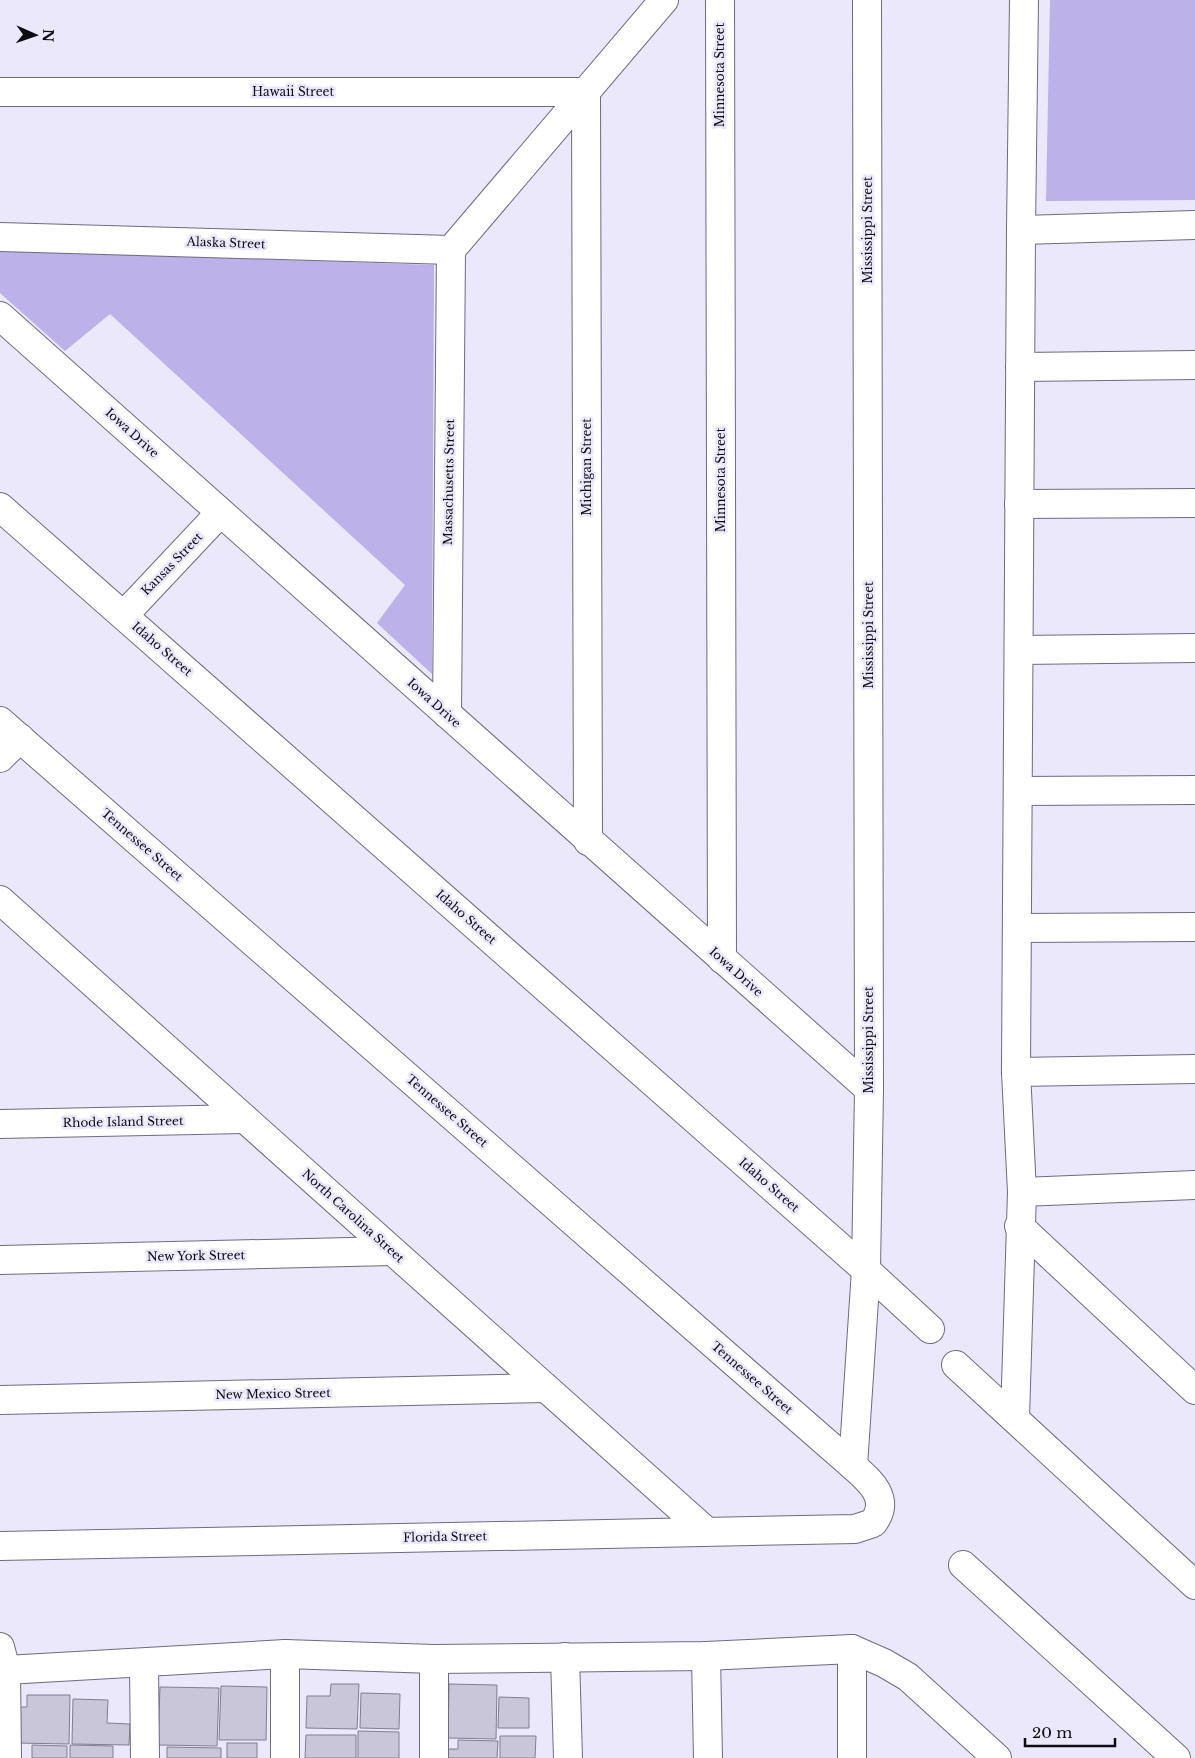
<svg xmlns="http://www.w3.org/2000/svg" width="1195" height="1758" viewBox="0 0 1195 1758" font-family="'Libre Baskerville',serif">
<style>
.green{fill:#bcb1e9}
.building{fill:#c9c6da;stroke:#817e90}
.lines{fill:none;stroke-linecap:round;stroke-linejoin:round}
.minor-casing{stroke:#6e6b7d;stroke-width:30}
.minor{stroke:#fff;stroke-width:28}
.labels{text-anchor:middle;stroke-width:5;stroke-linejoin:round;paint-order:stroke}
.street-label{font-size:12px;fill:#0e0c13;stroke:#ebe8fc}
</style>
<rect width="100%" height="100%" fill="#ebe8fc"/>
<g class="green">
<polygon points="1050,0 1195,0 1195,200 1046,201"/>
<polygon points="0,250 434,265 432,674 377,623 405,585 110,314 65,351 0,293"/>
</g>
<g class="building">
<polygon points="331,1684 359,1684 357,1729 306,1728 307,1696 330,1696"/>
<polygon points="449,1684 497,1685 496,1739 448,1738"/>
<polygon points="221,1686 267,1687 266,1740 219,1740"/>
<polygon points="160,1687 219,1688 217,1746 158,1745"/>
<polygon points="361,1693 400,1694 399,1729 360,1728"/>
<polygon points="27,1695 70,1695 69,1744 16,1743 17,1707 27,1707"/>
<polygon points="499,1697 529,1698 529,1728 498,1728"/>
<polygon points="73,1699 108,1700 107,1723 130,1724 129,1745 72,1744"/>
<polygon points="358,1731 399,1732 399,1758 358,1758"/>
<polygon points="306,1735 356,1735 356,1758 305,1758"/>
<polygon points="500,1736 536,1736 535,1758 500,1758"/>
<polygon points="458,1740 498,1741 497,1758 448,1758 448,1749 458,1749"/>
<rect x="227" y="1743" width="30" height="15"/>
<polygon points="32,1745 67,1746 67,1758 32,1758"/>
<polygon points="70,1745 113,1746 113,1758 70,1758"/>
<polygon points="167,1747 221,1748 221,1758 167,1758"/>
</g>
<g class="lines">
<defs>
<g id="minor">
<polyline points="720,0 722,959"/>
<polyline points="0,92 586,92 588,841"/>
<polyline points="1021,230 1195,225"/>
<polyline points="0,237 451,250"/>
<polyline points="451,250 664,0"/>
<polyline points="0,316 869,1089"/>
<polyline points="1020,367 1195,365"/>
<polyline points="1019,504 1195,503"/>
<polyline points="0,507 866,1270 930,1329"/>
<polyline points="124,615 220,513"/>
<polyline points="1019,650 1195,648"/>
<polyline points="447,714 451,250"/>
<path d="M0,721l853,745c18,16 38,33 20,57l-18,6 -855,17"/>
<polyline points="0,758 20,738"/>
<polyline points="1018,791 1195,790"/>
<polyline points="0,900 706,1531"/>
<polyline points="1018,928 1195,927"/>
<polyline points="1016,1072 1195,1069"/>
<polyline points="0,1124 245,1119"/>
<polyline points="1022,1192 1195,1185"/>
<polyline points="1019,1226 1195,1390"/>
<polyline points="0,1260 392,1251"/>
<polyline points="956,1365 1195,1585"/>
<polyline points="0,1400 546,1388"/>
<polyline points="1015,1418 1022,1192 1016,1072 1021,230 1024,0"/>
<polyline points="853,1466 866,1270 869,1089 867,0"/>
<polyline points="963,1565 1176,1758"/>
<polyline points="0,1647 6,1670 7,1758"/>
<polyline points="852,1649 852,1758"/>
<polyline points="285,1654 285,1758"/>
<polyline points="706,1656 708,1758"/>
<polyline points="565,1657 568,1758"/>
<polyline points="434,1659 434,1758"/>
<polyline points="144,1663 145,1758"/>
<polyline points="6,1670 285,1654 434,1659 706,1656 852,1649 884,1663 908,1677 997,1758"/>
</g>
</defs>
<use href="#minor" class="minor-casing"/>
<use href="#minor" class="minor"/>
</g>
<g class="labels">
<g class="street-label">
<text transform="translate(720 75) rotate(-90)" y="4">Minnesota Street</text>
<text x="293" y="96">Hawaii Street</text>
<text transform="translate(868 230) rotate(-90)" y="4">Mississippi Street</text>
<text transform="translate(226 243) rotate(2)" y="4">Alaska Street</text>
<text transform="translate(132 433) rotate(42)" y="4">Iowa Drive</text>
<text transform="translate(587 467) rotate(-90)" y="4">Michigan Street</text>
<text transform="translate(721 480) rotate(-90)" y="4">Minnesota Street</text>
<text transform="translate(449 482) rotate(-89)" y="4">Massachusetts Street</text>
<text transform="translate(172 564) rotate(-46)" y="4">Kansas Street</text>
<text transform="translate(869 635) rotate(-90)" y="4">Mississippi Street</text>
<text transform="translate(162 649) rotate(41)" y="4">Idaho Street</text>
<text transform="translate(434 703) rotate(42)" y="4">Iowa Drive</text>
<text transform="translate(142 845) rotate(41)" y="4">Tennessee Street</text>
<text transform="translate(466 917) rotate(41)" y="4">Idaho Street</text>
<text transform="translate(736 972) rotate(42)" y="4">Iowa Drive</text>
<text transform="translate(869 1040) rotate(-90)" y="4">Mississippi Street</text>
<text transform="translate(447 1111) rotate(41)" y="4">Tennessee Street</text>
<text transform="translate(123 1122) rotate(-1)" y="4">Rhode Island Street</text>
<text transform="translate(769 1185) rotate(41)" y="4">Idaho Street</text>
<text transform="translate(353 1216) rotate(42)" y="4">North Carolina Street</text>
<text transform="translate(196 1256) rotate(-1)" y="4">New York Street</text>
<text transform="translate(752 1378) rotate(41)" y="4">Tennessee Street</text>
<text transform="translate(273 1394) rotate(-1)" y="4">New Mexico Street</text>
<text transform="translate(445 1537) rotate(-1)" y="4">Florida Street</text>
</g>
</g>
<g transform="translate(35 35) rotate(92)" stroke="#ebe8fc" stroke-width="4" paint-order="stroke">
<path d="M0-4L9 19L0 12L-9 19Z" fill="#0e0c13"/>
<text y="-8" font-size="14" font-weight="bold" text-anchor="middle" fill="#0e0c13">N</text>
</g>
<path d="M1025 1738v8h90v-8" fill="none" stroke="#0e0c13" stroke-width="2.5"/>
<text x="1032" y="1738" font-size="15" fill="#0e0c13" stroke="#ebe8fc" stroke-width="4" paint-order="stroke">20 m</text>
</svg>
